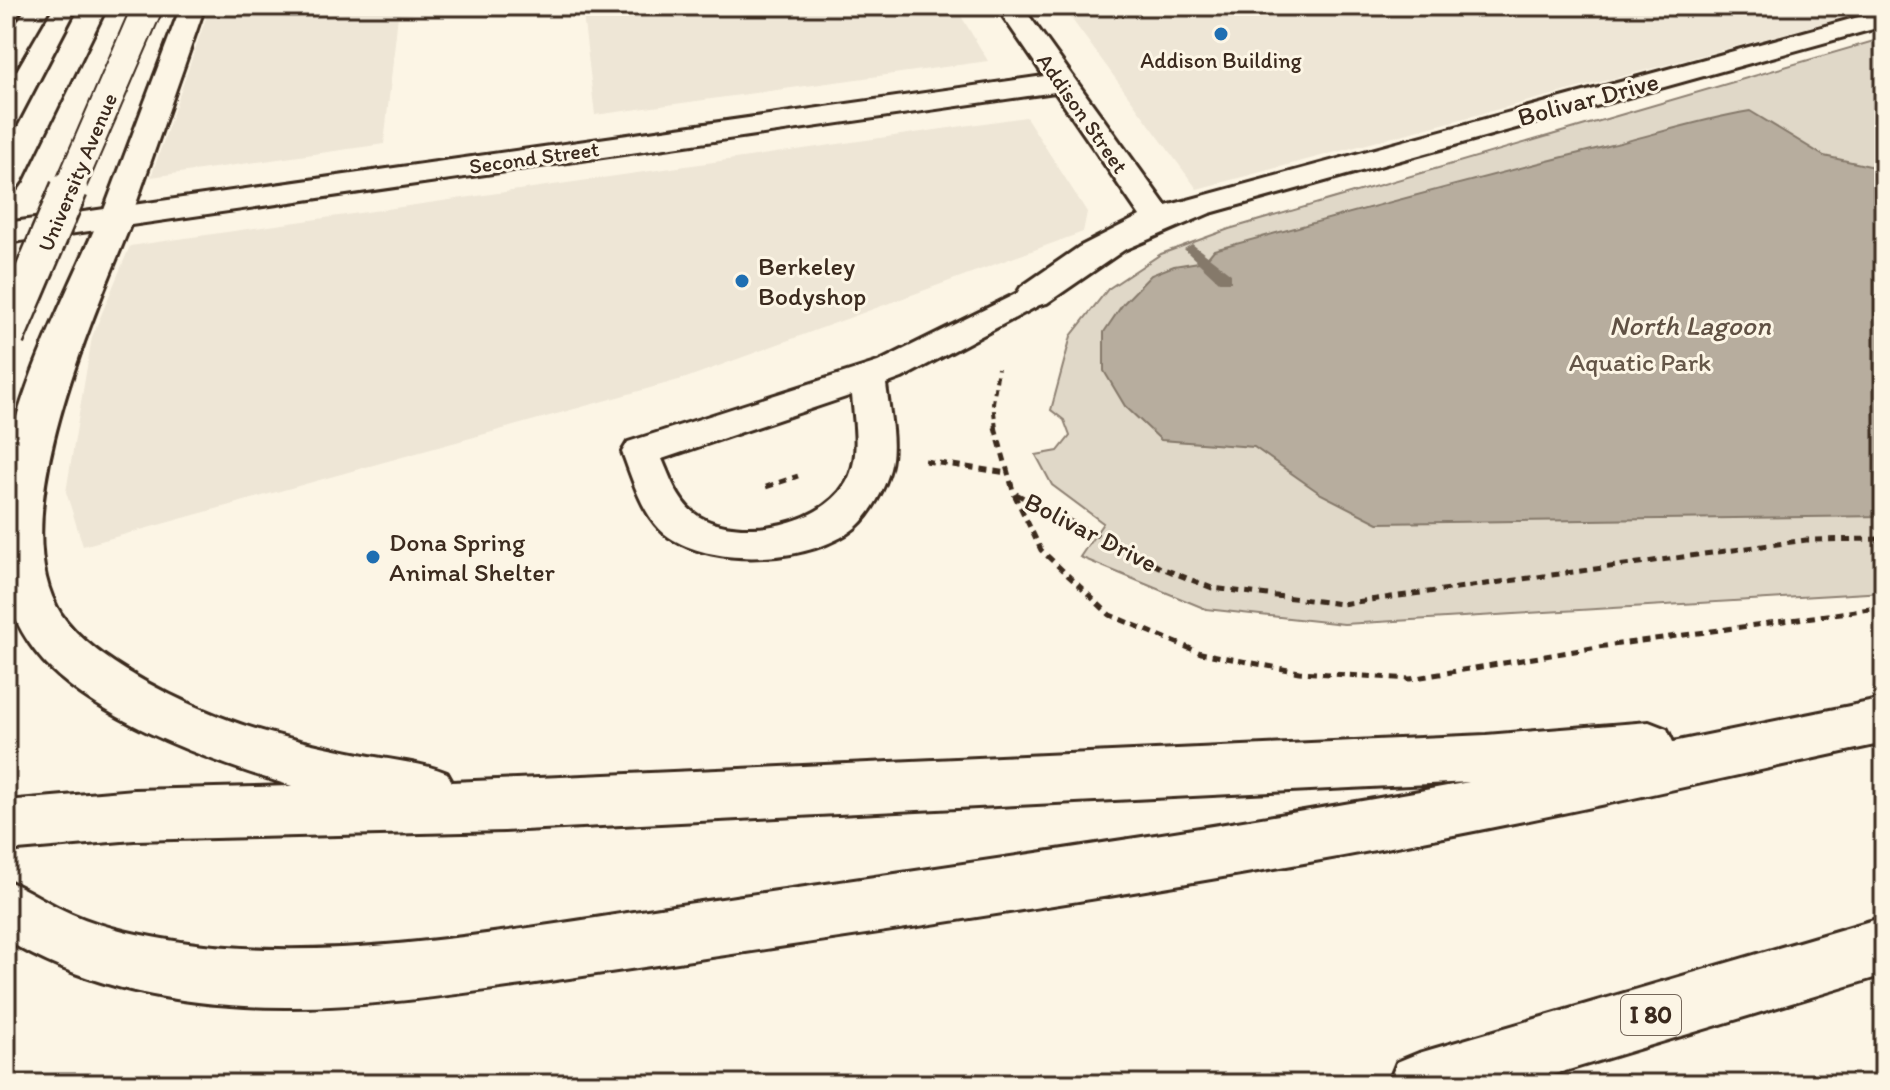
<svg xmlns="http://www.w3.org/2000/svg" width="1890" height="1090" viewBox="0 0 1890 1090" font-family="Itim,sans-serif">
<style>
.built{fill:#eee6d6}
.green{fill:#e0d8c8;stroke:#8e8173;stroke-width:2}
.water{fill:#b7ad9e;stroke:#85796b;stroke-width:2}
.lines{fill:none;stroke-linecap:round;stroke-linejoin:round}
.stream{fill:#85796b;fill-rule:evenodd}
.lane-casing{stroke:#3b2a1e;stroke-width:6}
.street-casing{stroke:#3b2a1e;stroke-width:6}
.secondary-casing{stroke:#3b2a1e;stroke-width:6}
.highway-casing{stroke:#3b2a1e;stroke-width:6}
.path-far1{stroke:#3b2a1e;stroke-width:4;stroke-dasharray:7 5;stroke-linecap:butt}
.path{stroke:#3b2a1e;stroke-width:5;stroke-dasharray:8 6;stroke-linecap:butt}
.lane{fill:#fcf5e5;fill-rule:evenodd}
.street{fill:#fcf5e5;fill-rule:evenodd}
.secondary{fill:#fcf5e5;fill-rule:evenodd}
.highway{fill:#fcf5e5;fill-rule:evenodd}
.secondary-bridge-far1-casing{stroke:#3b2a1e;stroke-width:33;stroke-linecap:butt}
.secondary-bridge-casing{stroke:#3b2a1e;stroke-width:41;stroke-linecap:butt}
.secondary-bridge-far1{stroke:#fcf5e5;stroke-width:29}
.secondary-bridge{stroke:#fcf5e5;stroke-width:36}
.poi-dot{fill:#1f6fb2;stroke:#fcf5e5;stroke-width:3}
.labels{text-anchor:middle;stroke-width:6;stroke-linejoin:round;paint-order:stroke}
.far-poi-label{font-size:22px;fill:#3b2a1e;stroke:#fcf5e5}
.far-street-label{font-size:22px;fill:#3b2a1e;stroke:#fcf5e5}
.shield{fill:#fcf5e5;stroke:#75675a;stroke-width:2}
.shield-label{font-size:24px;font-weight:bold;fill:#3b2a1e}
.street-label{font-size:26px;fill:#3b2a1e;stroke:#fcf5e5}
.poi-label{font-size:26px;fill:#3b2a1e;stroke:#fcf5e5;text-anchor:start}
.park-label{font-size:26px;fill:#645648;stroke:#fcf5e5}
.water-label{font-size:28px;font-style:italic;fill:#605144;stroke:#fcf5e5}
</style>
<rect width="100%" height="100%" fill="#fcf5e5"/>
<filter id="ink" filterUnits="userSpaceOnUse"><feTurbulence type="fractalNoise" baseFrequency=".0125" numOctaves="2"/><feDisplacementMap in="SourceGraphic" scale="16" xChannelSelector="R" yChannelSelector="G"/><feConvolveMatrix kernelMatrix="1 2 1 2 8 2 1 2 1" color-interpolation-filters="sRGB"/></filter>
<g filter="url(#ink)">
<g class="built">
<polygon points="210,6 471,6 398,15 384,144 151,177"/>
<polygon points="582,6 955,6 988,61 595,115"/>
<polygon points="1062,6 1884,6 1884,7 1197,189"/>
<polygon points="1026,117 1087,212 1083,232 686,378 83,546 66,492 92,337 130,246"/>
</g>
<polygon class="green" points="1884,38 1884,592 1344,624 1206,609 1080,557 1103,523 1052,485 1036,455 1058,451 1070,436 1064,420 1051,410 1071,336 1108,289 1161,254 1229,229"/>
<path class="water" d="M1750,111l74,45 60,13v347l-506,7 -57,-29 -67,-47 -93,-7 -36,-34 -21,-35v-39l19,-28 28,-29 23,-9 31,-5 9,-11c131,-36 262,-72 394,-104 48,-12 93,-27 142,-35z"/>
<g class="lines">
<polygon class="stream" points="1192,244 1231,274 1231,282 1219,282 1187,252 1184,249"/>
<defs>
<g id="lane">
<polygon points="27,6 51,6 15,68 6,71 6,42"/>
<polygon points="181,6 205,6 131,218 127,224 116,227 105,224 101,218"/>
<path d="M1034,285l11,3 5,7 -5,7 -143,76 -16,6c3,27 11,59 4,85 -5,19 -19,45 -34,58 -43,36 -141,41 -187,10 -26,-18 -36,-57 -47,-85l6,-10 250,-80zM852,395c2,25 8,56 -2,80 -20,50 -110,67 -152,41 -20,-13 -27,-37 -36,-57z"/>
</g>
<polygon id="street" points="996,6 1022,6 1166,206 1884,10 1884,26 1210,213 1124,250 1047,303 1034,306 1021,303 1016,295 1021,287 1079,247 1140,216 1055,92 6,243 6,223 1044,76"/>
<polygon id="secondary" points="81,6 107,6 22,181 17,188 6,191 6,150"/>
<g id="highway">
<path d="M116,208l12,3 5,7c-37,95 -133,300 -72,396 33,49 130,94 185,112 41,13 83,22 124,30 27,5 53,7 77,17l5,9 1034,-47 163,-13 18,7 6,13 211,-43v44c-154,33 -306,69 -461,98 -214,41 -429,74 -644,106 -86,13 -171,25 -257,38 -92,13 -184,26 -277,21 -83,-4 -168,-23 -239,-66v-60c23,10 43,24 66,34 34,15 72,22 109,28 164,24 356,-17 520,-40 256,-37 513,-73 768,-120l-965,49 -370,9 -128,11v-50l128,-11 158,-4c-79,-24 -215,-71 -262,-142 -26,-38 -24,-61 -24,-104 0,-24 -3,-49 0,-73 11,-80 62,-174 93,-249l5,-7z"/>
<polygon points="1884,917 1884,975 1522,1084 1388,1084 1397,1062 1419,1053"/>
</g>
</defs>
<use href="#lane" class="lane-casing"/>
<use href="#street" class="street-casing"/>
<use href="#secondary" class="secondary-casing"/>
<use href="#highway" class="highway-casing"/>
<polyline class="path-far1" points="996,429 993,403 998,368"/>
<g class="path">
<polyline points="995,427 1014,494 1041,550 1110,615 1201,653 1299,672 1410,679 1598,647 1884,607"/>
<polyline points="925,461 1008,473"/>
<polyline points="766,487 798,476"/>
<polyline points="1016,494 1159,567 1212,588 1341,604 1806,540 1884,539"/>
</g>
<use href="#lane" class="lane"/>
<use href="#street" class="street"/>
<use href="#secondary" class="secondary"/>
<use href="#highway" class="highway"/>
<defs>
<polyline id="secondary-bridge-far1" points="68,191 148,6"/>
<polyline id="secondary-bridge" points="6,337 69,189"/>
</defs>
<use href="#secondary-bridge-far1" class="secondary-bridge-far1-casing"/>
<use href="#secondary-bridge" class="secondary-bridge-casing"/>
<use href="#secondary-bridge-far1" class="secondary-bridge-far1"/>
<use href="#secondary-bridge" class="secondary-bridge"/>
</g>
</g>
<g class="poi-dot">
<circle cx="1221" cy="34" r="8"/>
<circle cx="742" cy="281" r="8"/>
<circle cx="373" cy="557" r="8"/>
</g>
<g class="labels">
<g class="far-poi-label">
<text x="1221" y="68">Addison Building</text>
</g>
<g class="far-street-label">
<text transform="translate(1083 113) rotate(55)" y="8">Addison Street</text>
<text transform="translate(534 157) rotate(-8)" y="8">Second Street</text>
<text transform="translate(77 172) rotate(-67)" y="8">University Avenue</text>
</g>
<rect class="shield" x="1621" y="995" width="60" height="40" rx="6"/>
<g class="shield-label">
<text x="1651" y="1023">I 80</text>
</g>
<g class="street-label">
<text transform="translate(1588 99) rotate(-15)" y="9">Bolivar Drive</text>
<text transform="translate(1091 532) rotate(27)" y="9">Bolivar Drive</text>
</g>
<g class="poi-label">
<text x="758" y="275">Berkeley<tspan x="758" dy="30">Bodyshop</tspan></text>
<text x="389" y="551">Dona Spring<tspan x="389" dy="30">Animal Shelter</tspan></text>
</g>
<g class="park-label">
<text x="1640" y="371">Aquatic Park</text>
</g>
<g class="water-label">
<text x="1690" y="335">North Lagoon</text>
</g>
</g>
<rect width="1890" height="1090" fill="none" stroke="#fcf5e5" stroke-width="32"/>
<rect x="16" y="16" width="1858" height="1058" fill="none" stroke="#3b2a1e" stroke-width="3" filter="url(#ink)"/>
</svg>
